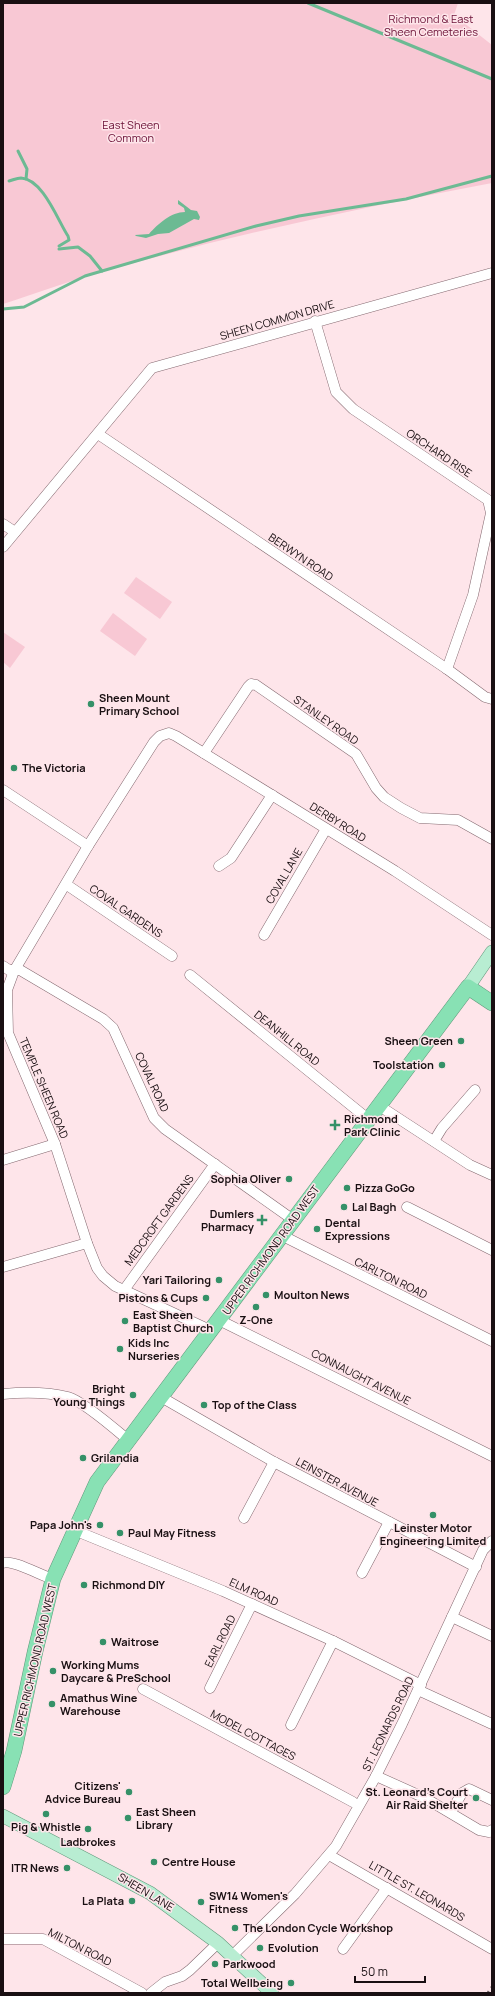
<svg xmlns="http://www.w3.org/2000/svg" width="495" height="1996" viewBox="0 0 495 1996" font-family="Manrope,sans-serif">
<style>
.green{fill:#f8c8d4}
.water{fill:#6cba93}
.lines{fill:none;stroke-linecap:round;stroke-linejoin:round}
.stream{stroke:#6cba93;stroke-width:3}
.minor-casing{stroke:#846970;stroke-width:11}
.major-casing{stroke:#61987b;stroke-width:14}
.highway-casing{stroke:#61987b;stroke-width:16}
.minor{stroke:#fff;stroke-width:10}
.major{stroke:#b8edd2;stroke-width:13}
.highway{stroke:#88e1b4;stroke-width:15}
.rail{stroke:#716265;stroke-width:3;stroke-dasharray:2 4;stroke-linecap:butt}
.poi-dot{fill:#359168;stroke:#fee5ea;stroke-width:1.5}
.labels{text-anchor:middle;stroke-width:3;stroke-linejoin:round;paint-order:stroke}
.park-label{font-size:11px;fill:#6a0f35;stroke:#fee5ea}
.street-label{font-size:11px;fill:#190f12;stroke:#fee5ea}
.poi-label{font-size:11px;font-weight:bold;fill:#190f12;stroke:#fee5ea;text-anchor:start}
</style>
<rect width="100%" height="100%" fill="#fee5ea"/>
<g class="green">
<path d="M3,3h455l-4,12 38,30v138c-133,25 -265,53 -394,90 -32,9 -64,21 -95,31z"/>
<polygon points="136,577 172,602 160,619 124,593"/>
<polygon points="113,613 147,639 135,656 100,631"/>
<polygon points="3,632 25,647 10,668 3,662"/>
</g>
<path class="water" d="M178,200l13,10 6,1 3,6 -1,3 -5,-1 -25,14 -11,1 -12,4 -10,-2 -1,-1 14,-1c9,-10 22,-22 36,-22l-1,-4 -6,-4z"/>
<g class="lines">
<g class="stream">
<polyline points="308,3 492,79"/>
<polyline points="18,151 27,169 26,179"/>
<path d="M9,181c4,-1 8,-3 12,-3 22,1 37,43 47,58l1,4 -10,6"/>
<polyline points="59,249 78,247 90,256 102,271"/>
<polyline points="3,309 24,307 85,276 256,226 299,216 406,199 492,176"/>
</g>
<defs>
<g id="minor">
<polyline points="315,321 336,392 353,409 488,500 491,513 473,595 447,669"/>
<polyline points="98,434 447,669 485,697 492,699"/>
<polyline points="3,524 15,532"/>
<polyline points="3,547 152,368 492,273"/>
<polyline points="204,753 248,687 251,684 256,685 356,754 376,788 384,797 401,808 420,818 458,820 492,839"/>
<polyline points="3,790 88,846"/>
<polyline points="219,866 231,858 272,795"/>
<polyline points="67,885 172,956"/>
<polyline points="264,935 326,829"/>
<polyline points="3,966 9,970 20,970 103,1019 113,1028 154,1118 165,1129 292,1219"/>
<polyline points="190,975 368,1119"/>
<polyline points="378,1105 470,1165 492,1175"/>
<polyline points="434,1141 442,1128 475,1090"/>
<polyline points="3,1160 55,1144"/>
<polyline points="407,1207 492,1250"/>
<polyline points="281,1235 492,1341"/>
<polyline points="3,1267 87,1243"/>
<polyline points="124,1290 215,1164"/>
<polyline points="219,1320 492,1456"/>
<polyline points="210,1330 115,1286 103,1276 97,1268 87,1243 55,1144 8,1033 7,990 14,971 88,846 154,742 160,736 169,733 176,736 395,871 492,935"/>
<path d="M3,1394c21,-2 44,-2 65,3 15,4 47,32 60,43"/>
<polyline points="161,1397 274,1462 476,1567"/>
<polyline points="244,1518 274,1462"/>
<polyline points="74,1530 223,1591 333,1641 421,1685"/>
<path d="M3,1563c9,-4 39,13 50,16"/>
<polyline points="362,1573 389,1522"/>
<polyline points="452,1617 492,1636"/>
<polyline points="210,1688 252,1604"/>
<polyline points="143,1689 353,1802"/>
<polyline points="418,1690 492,1724"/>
<polyline points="291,1725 333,1641"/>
<polyline points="376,1776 425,1798 479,1830 489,1832 492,1830"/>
<polyline points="451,1812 462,1793 469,1789 492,1800"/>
<polyline points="329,1855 492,1949"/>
<polyline points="3,1939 43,1939 142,1993"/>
<polyline points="343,1949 387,1888"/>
<polyline points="233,1955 295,1894 336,1846 376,1776 402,1724 483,1550 492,1541"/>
<polyline points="151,1993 165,1982 182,1976 190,1970 218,1943"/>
</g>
<g id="major">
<polyline points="468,987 492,952"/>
<polyline points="3,1816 150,1893 218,1943 272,1993"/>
</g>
<polyline id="highway" points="3,1787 14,1751 35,1652 53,1579 97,1482 468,987 492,1003"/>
</defs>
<use href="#minor" class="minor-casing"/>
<use href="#major" class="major-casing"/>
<use href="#highway" class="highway-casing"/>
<use href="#minor" class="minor"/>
<use href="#major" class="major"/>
<use href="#highway" class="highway"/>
<polyline class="rail" points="488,1993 492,1987"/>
</g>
<g class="poi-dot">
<circle cx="91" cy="704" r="4"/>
<circle cx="14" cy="768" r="4"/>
<circle cx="461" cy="1041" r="4"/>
<circle cx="442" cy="1065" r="4"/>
<path d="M333 1119h4v4h4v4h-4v4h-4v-4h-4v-4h4z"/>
<circle cx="289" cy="1179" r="4"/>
<circle cx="347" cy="1188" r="4"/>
<circle cx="344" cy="1207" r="4"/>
<path d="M260 1214h4v4h4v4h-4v4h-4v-4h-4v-4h4z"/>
<circle cx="317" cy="1229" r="4"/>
<circle cx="219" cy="1280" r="4"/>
<circle cx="266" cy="1295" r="4"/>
<circle cx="206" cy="1298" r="4"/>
<circle cx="256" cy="1307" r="4"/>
<circle cx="125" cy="1321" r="4"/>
<circle cx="120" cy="1349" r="4"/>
<circle cx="133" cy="1395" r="4"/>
<circle cx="204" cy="1405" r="4"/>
<circle cx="83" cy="1458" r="4"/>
<circle cx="433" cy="1515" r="4"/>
<circle cx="100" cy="1525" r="4"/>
<circle cx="120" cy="1533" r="4"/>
<circle cx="84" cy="1585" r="4"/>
<circle cx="103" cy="1642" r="4"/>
<circle cx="53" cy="1671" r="4"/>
<circle cx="52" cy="1704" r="4"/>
<circle cx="129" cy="1792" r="4"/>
<circle cx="476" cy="1798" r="4"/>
<circle cx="46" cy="1814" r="4"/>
<circle cx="128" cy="1818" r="4"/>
<circle cx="88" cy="1829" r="4"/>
<circle cx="154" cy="1862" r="4"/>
<circle cx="67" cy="1868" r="4"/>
<circle cx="132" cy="1901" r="4"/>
<circle cx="201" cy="1902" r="4"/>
<circle cx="235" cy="1928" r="4"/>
<circle cx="260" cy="1948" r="4"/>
<circle cx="215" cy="1964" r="4"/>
<circle cx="291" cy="1983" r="4"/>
</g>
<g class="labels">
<g class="park-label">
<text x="431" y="23">Richmond &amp; East<tspan x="431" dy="13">Sheen Cemeteries</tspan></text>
<text x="131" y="129">East Sheen<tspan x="131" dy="13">Common</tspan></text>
</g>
<g class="street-label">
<text transform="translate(277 320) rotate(-16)" y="4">SHEEN COMMON DRIVE</text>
<text transform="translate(439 453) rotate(34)" y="4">ORCHARD RISE</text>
<text transform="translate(301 557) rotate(34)" y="4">BERWYN ROAD</text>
<text transform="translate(326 720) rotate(35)" y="4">STANLEY ROAD</text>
<text transform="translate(338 822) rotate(32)" y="4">DERBY ROAD</text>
<text transform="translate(284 876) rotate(-60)" y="4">COVAL LANE</text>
<text transform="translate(126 911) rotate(34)" y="4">COVAL GARDENS</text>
<text transform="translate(287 1038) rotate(39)" y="4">DEANHILL ROAD</text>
<text transform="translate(152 1082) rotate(65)" y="4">COVAL ROAD</text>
<text transform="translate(44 1088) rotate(67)" y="4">TEMPLE SHEEN ROAD</text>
<text transform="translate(159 1220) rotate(-54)" y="4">MEDCROFT GARDENS</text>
<text transform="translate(271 1250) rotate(-54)" y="4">UPPER RICHMOND ROAD WEST</text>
<text transform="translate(391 1278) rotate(26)" y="4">CARLTON ROAD</text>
<text transform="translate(361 1377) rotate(27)" y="4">CONNAUGHT AVENUE</text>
<text transform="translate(337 1482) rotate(28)" y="4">LEINSTER AVENUE</text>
<text transform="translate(254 1592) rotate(24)" y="4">ELM ROAD</text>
<text transform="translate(220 1641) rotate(-64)" y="4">EARL ROAD</text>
<text transform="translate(35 1660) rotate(-77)" y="4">UPPER RICHMOND ROAD WEST</text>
<text transform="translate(388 1724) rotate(-64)" y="4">ST. LEONARDS ROAD</text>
<text transform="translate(253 1735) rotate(28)" y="4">MODEL COTTAGES</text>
<text transform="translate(417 1891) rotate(30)" y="4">LITTLE ST. LEONARDS</text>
<text transform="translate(146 1892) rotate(31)" y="4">SHEEN LANE</text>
<text transform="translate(80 1947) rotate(27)" y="4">MILTON ROAD</text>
</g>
<g class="poi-label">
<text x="99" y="702">Sheen Mount<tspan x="99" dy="13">Primary School</tspan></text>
<text x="22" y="772">The Victoria</text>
<text x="453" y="1045" text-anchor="end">Sheen Green</text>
<text x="434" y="1069" text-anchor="end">Toolstation</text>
<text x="344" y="1123">Richmond<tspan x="344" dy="13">Park Clinic</tspan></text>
<text x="281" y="1183" text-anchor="end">Sophia Oliver</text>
<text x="355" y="1192">Pizza GoGo</text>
<text x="352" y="1211">Lal Bagh</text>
<text x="254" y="1218" text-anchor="end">Dumlers<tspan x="254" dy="13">Pharmacy</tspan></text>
<text x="325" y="1227">Dental<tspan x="325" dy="13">Expressions</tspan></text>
<text x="211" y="1284" text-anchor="end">Yari Tailoring</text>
<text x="274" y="1299">Moulton News</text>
<text x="198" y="1302" text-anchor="end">Pistons &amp; Cups</text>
<text x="133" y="1319">East Sheen<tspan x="133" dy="13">Baptist Church</tspan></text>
<text x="256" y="1324" text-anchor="middle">Z-One</text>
<text x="128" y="1347">Kids Inc<tspan x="128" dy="13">Nurseries</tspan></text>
<text x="125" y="1393" text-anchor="end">Bright<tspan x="125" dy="13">Young Things</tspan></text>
<text x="212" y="1409">Top of the Class</text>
<text x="91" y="1462">Grilandia</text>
<text x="92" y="1529" text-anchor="end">Papa John's</text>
<text x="433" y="1532" text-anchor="middle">Leinster Motor<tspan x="433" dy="13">Engineering Limited</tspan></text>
<text x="128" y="1537">Paul May Fitness</text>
<text x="92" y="1589">Richmond DIY</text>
<text x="111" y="1646">Waitrose</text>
<text x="61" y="1669">Working Mums<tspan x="61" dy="13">Daycare &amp; PreSchool</tspan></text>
<text x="60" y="1702">Amathus Wine<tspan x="60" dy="13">Warehouse</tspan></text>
<text x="121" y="1790" text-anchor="end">Citizens'<tspan x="121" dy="13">Advice Bureau</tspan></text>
<text x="468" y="1796" text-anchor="end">St. Leonard's Court<tspan x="468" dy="13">Air Raid Shelter</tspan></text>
<text x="136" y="1816">East Sheen<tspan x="136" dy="13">Library</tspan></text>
<text x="46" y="1831" text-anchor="middle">Pig &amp; Whistle</text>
<text x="88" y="1846" text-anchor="middle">Ladbrokes</text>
<text x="162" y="1866">Centre House</text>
<text x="59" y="1872" text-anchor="end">ITR News</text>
<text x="209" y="1900">SW14 Women's<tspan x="209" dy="13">Fitness</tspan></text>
<text x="124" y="1905" text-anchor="end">La Plata</text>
<text x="243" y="1932">The London Cycle Workshop</text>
<text x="268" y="1952">Evolution</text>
<text x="223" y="1968">Parkwood</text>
<text x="283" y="1987" text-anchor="end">Total Wellbeing</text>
</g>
</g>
<rect width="495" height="1996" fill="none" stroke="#190f12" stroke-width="8"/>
<path d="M355 1976v6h70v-6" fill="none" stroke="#190f12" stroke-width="2"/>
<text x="361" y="1976" font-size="12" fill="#190f12" stroke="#fee5ea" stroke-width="3" paint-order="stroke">50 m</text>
</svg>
